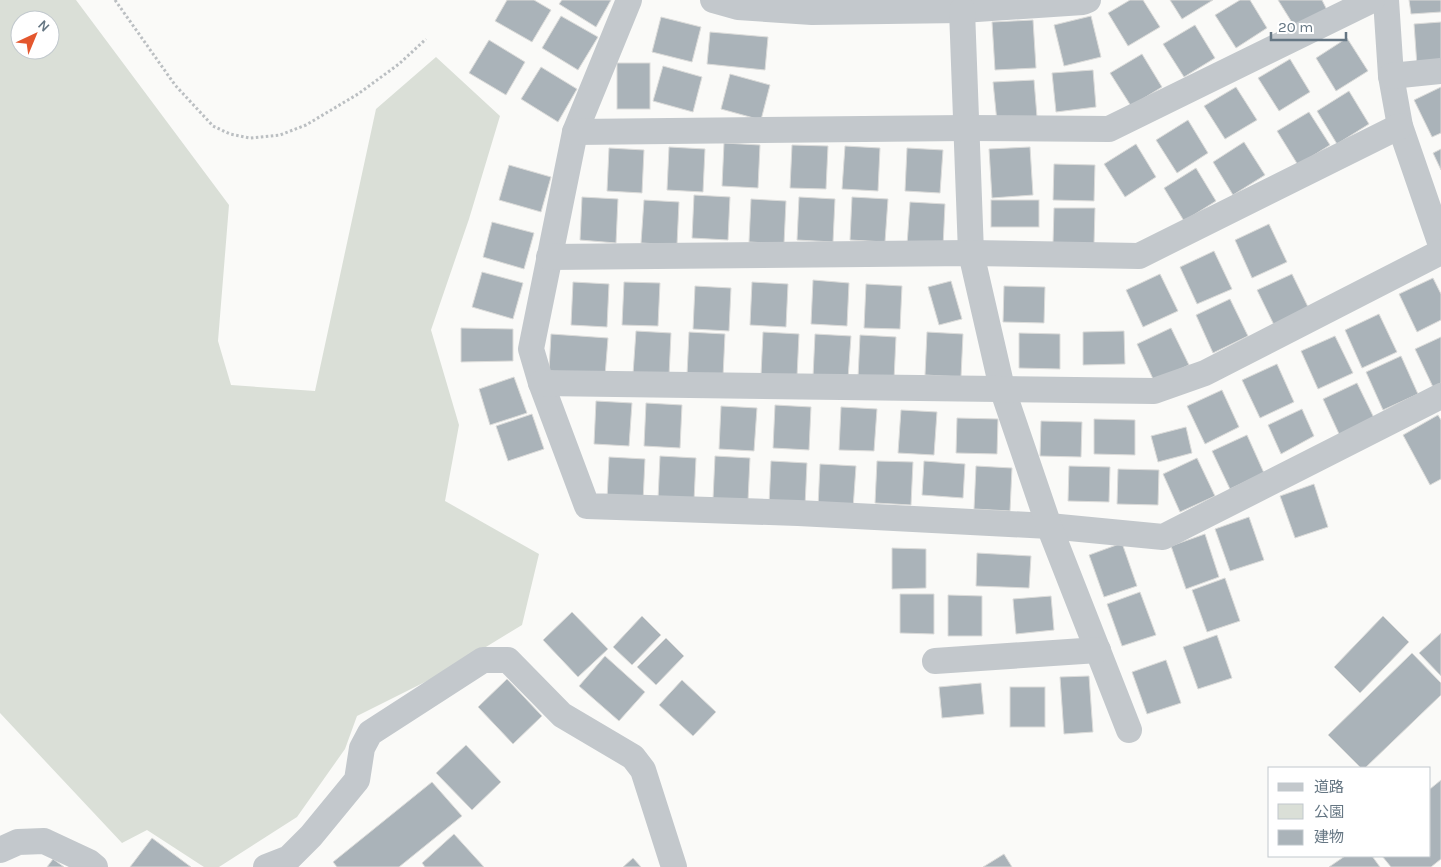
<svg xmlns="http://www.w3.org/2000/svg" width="1441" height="867" viewBox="0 0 1441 867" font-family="Karla,'Noto Sans JP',sans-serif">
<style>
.green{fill:#dadfd7;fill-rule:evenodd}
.building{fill:#aab3b9;stroke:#dcdcda}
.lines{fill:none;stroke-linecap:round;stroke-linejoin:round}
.path{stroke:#bbbfc2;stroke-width:3;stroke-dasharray:2.5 2.5;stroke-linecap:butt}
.minor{stroke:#c3c8cc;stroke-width:26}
</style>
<rect width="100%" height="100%" fill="#fafaf8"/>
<path class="green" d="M0,0h76l153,205 -11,136 13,44 84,6 61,-282 60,-52 64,59 -31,103 -38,111 28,95 -14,76 94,53 -17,71 -77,47 -88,44 -12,33 -48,68 -78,50h-15l-57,-37 -25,13 -122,-130zM20,20h30v30h-30z"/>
<g class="building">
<polygon points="507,0 534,0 551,10 532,42 495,21"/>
<polygon points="562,0 611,0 596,27 559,4"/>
<polygon points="1130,0 1143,0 1160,27 1128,46 1108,13"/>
<polygon points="1170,0 1213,0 1182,19"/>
<polygon points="1240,0 1250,0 1267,28 1236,48 1215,15"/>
<polygon points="1278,0 1322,0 1327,10 1296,29"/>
<polygon points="1409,0 1441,0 1441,12 1411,14"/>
<polygon points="561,16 598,37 578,70 542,48"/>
<polygon points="1091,16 1101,57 1064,66 1054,25"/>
<polygon points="661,17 701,27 692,62 652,52"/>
<polygon points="1033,20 1036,68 995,70 992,22"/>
<polygon points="1441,22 1441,64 1417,66 1414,24"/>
<polygon points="1195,25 1215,58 1184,77 1163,44"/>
<polygon points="710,32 768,37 765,70 707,64"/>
<polygon points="1347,38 1368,71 1336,91 1316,58"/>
<polygon points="489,40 525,62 506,95 469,73"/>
<polygon points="1142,54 1162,87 1131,106 1110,73"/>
<polygon points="1290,59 1310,92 1279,111 1258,78"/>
<rect x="617" y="63" width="33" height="46"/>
<polygon points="663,66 702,77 693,112 653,101"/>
<polygon points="541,67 577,89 558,122 521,99"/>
<polygon points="1093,70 1096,107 1056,112 1052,73"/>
<polygon points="730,74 770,85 761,120 721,109"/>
<polygon points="1034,80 1037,117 997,122 993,82"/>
<polygon points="1236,87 1257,120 1225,139 1204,106"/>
<polygon points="1441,87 1441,133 1432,137 1414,100"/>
<polygon points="1349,91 1369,124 1337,144 1317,111"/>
<polygon points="1309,112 1330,145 1298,165 1277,131"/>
<polygon points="1188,120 1208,153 1177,173 1156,140"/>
<polygon points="1244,142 1265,175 1233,195 1213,162"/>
<polygon points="724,143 760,145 758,188 722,186"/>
<polygon points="1136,144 1156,177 1125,197 1104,164"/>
<polygon points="792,145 828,146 826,189 790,188"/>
<polygon points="845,146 880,148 878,191 842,189"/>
<polygon points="669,147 705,149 703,192 667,190"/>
<polygon points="1030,147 1033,195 992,198 989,149"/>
<polygon points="609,148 644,150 642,193 607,191"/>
<polygon points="907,148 943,150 940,193 905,191"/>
<polygon points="1441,149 1441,170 1433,153"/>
<polygon points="1054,164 1095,165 1094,201 1053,200"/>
<polygon points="509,165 551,177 541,212 499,200"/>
<polygon points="1196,168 1216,201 1184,221 1164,188"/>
<polygon points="694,195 730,197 728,240 692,238"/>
<polygon points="582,197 618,199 616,243 580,240"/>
<polygon points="799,197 835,199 833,242 797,240"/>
<polygon points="852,197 888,199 885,242 850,240"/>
<polygon points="751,199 786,201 784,244 749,242"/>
<polygon points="644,200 679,202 677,245 641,243"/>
<rect x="991" y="200" width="48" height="27"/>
<polygon points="910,202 945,204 943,247 907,245"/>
<polygon points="1054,208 1095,208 1094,244 1053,243"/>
<polygon points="492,222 534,233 524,269 483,257"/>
<polygon points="1269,224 1287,262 1252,278 1235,240"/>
<polygon points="1214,251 1232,289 1197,304 1180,267"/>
<polygon points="482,272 523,283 513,319 472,307"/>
<polygon points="1160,274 1178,311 1143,327 1126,290"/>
<polygon points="1292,274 1310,311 1275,327 1257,290"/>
<polygon points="1433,278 1441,294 1441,320 1417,332 1399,294"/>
<polygon points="813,280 849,283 847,326 811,324"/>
<polygon points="951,281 962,319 939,325 928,287"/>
<polygon points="573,282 609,284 607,327 571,325"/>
<polygon points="624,282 660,283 658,326 622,325"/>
<polygon points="752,282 788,284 786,327 750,325"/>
<polygon points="866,284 902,286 900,329 864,328"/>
<polygon points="695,286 731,288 729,331 693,329"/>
<polygon points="1004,286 1045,287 1044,323 1003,322"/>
<polygon points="1230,299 1248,336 1213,353 1196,315"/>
<polygon points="1379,314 1397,352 1362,368 1345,330"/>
<polygon points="461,328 513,329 513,361 461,362"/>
<polygon points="1171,328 1189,365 1154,381 1137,344"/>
<polygon points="636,331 671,333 669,376 633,374"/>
<polygon points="1124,331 1125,364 1083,365 1083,332"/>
<polygon points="689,332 725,334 723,377 687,375"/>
<polygon points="763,332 799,334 797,377 761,375"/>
<polygon points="927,332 963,334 961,377 925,375"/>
<polygon points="1019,333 1060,334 1060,369 1019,368"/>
<polygon points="551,334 608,338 605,376 549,371"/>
<polygon points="815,334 851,336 848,379 813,377"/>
<polygon points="860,335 896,337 894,380 858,378"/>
<polygon points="1335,336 1353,373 1318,389 1301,351"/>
<polygon points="1441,337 1441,383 1433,387 1415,349"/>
<polygon points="1401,356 1418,394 1383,410 1366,372"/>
<polygon points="1277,364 1294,402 1260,418 1242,380"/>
<polygon points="514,377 527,413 490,425 479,389"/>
<polygon points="1357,383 1375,420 1340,436 1323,399"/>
<polygon points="1222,390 1239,427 1205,444 1187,406"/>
<polygon points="596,401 632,403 629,446 594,444"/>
<polygon points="646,403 682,405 680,448 644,446"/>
<polygon points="775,405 811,407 809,450 773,448"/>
<polygon points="721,406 757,408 754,451 719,449"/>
<polygon points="841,407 877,409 874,451 839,450"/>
<polygon points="1302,409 1314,436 1281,454 1268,425"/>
<polygon points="901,410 937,412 934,455 898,453"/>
<polygon points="532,414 544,449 508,461 496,426"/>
<polygon points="1438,415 1441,420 1441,479 1430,485 1403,435"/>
<polygon points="957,418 998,419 997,454 956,453"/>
<polygon points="1094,419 1135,420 1135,455 1094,454"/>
<polygon points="1041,421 1082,422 1081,457 1040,456"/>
<polygon points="1186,427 1192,453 1158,462 1151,436"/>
<polygon points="1247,435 1264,473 1230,489 1212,451"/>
<polygon points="660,456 696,458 694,501 658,499"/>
<polygon points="715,456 750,458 748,501 713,499"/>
<polygon points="609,457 645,459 643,502 607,500"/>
<polygon points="1197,458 1215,496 1180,512 1163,474"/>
<polygon points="771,461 807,463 805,506 769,504"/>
<polygon points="877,461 913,462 911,505 875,503"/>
<polygon points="924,461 965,464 963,498 922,495"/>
<polygon points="820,464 856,466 853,509 818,507"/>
<polygon points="976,466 1012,468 1010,511 974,509"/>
<polygon points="1069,466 1110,467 1109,502 1068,501"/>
<polygon points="1118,469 1159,470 1158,505 1117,504"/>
<polygon points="1314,484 1328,527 1295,538 1280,496"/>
<polygon points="1249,517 1264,560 1230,571 1215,529"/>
<polygon points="1205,534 1219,577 1186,589 1171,546"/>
<polygon points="1122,543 1137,586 1104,597 1089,555"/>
<polygon points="892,548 926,549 926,588 892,589"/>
<polygon points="977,553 1031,556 1029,588 976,586"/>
<polygon points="1225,578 1240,621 1207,632 1192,590"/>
<polygon points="1140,592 1156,635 1122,646 1107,604"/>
<polygon points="900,594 934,594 934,634 900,633"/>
<polygon points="948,595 982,596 982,636 948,636"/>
<polygon points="1051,596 1054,630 1016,634 1013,599"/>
<polygon points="572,612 608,649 578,677 543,640"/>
<polygon points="642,616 661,635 632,665 613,647"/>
<polygon points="1383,616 1409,642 1360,693 1334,667"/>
<polygon points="1441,633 1441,676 1419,653"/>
<polygon points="1217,635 1232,678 1198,689 1183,647"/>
<polygon points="666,638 684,656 656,685 637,667"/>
<polygon points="1412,653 1441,683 1441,695 1365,768 1361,768 1328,735"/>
<polygon points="605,656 645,692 619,721 579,686"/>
<polygon points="1166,660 1181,703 1147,714 1132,672"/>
<polygon points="1089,676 1093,732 1064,734 1060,677"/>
<polygon points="507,679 542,716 513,744 478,707"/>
<polygon points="682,680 716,712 693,736 659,705"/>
<polygon points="981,683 984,714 942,718 939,687"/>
<rect x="1010" y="687" width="35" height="40"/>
<polygon points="466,745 501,782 472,810 436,773"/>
<polygon points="1441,780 1441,859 1431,867 1391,867 1382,856 1430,856 1430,789"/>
<polygon points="432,782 462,816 399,867 337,867 333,862"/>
<polygon points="454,834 484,867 425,867 422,863"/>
<polygon points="152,838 191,867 130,867"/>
<polygon points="1004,854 1012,867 983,867"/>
<polygon points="1345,856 1372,856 1380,867 1329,867"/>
<polygon points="633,858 641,867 623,867"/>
<polygon points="53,859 64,867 47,867"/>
</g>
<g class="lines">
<polyline class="path" points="115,0 175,85 213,126 230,134 250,138 280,135 306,125 358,94 399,64 426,39"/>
<g class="minor">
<polyline points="629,0 575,132 531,349 541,383 587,506 798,513 1049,526 1163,537 1441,396"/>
<polyline points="713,0 738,7 812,12 962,10 1083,2 1088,0"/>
<polyline points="1386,0 1391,76 1400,126 1441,245"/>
<polyline points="962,10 971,253 1002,388 1049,526 1129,730"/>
<polyline points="1391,76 1441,71"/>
<polyline points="575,132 965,128 1109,129 1372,0"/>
<polyline points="549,257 971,253 1139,256 1400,126"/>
<polyline points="541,383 1154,391 1205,373 1441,252"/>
<polyline points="935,661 1098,650"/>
<polyline points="0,850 18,842 44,841 89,862 95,867"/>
<polyline points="266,867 289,858 311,836 357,780 362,748 370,733 483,660 508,660 562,715 633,757 643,770 674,867"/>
</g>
</g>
<rect x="1268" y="767" width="162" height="90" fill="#ffffff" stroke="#c1c8cd"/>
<rect x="1278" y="783" width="25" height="8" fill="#c3c8cc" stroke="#c1c8cd"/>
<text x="1314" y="792" font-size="15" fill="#657683">道路</text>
<rect x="1278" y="804" width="25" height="15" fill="#dadfd7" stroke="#c1c8cd"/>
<text x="1314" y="817" font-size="15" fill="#657683">公園</text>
<rect x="1278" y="830" width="25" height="15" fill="#aab3b9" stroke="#c1c8cd"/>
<text x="1314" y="842" font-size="15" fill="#657683">建物</text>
<g transform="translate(35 35) rotate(44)"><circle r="24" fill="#ffffff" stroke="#c1c8cd"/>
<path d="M0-4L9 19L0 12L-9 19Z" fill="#e4572e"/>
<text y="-8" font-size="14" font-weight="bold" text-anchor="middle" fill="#657683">N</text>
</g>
<path d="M1271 32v8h75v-8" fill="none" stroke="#657683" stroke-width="2.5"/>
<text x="1278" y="32" font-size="15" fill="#657683" stroke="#ffffff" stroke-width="4" paint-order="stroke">20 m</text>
</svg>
